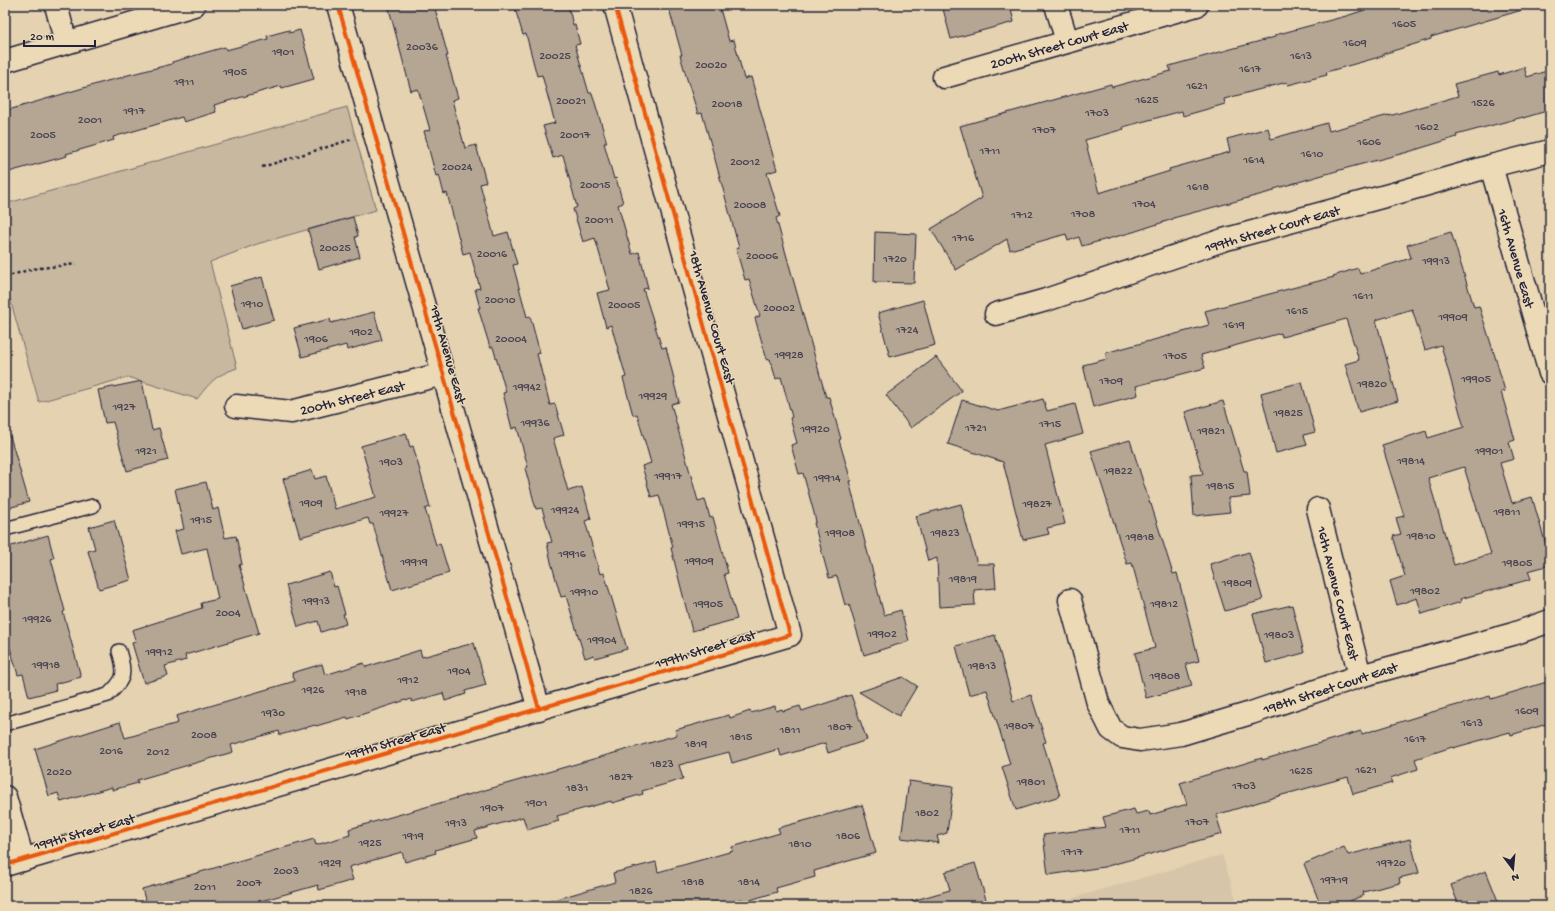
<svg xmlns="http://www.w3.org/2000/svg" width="1555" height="911" viewBox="0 0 1555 911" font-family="'Gochi Hand',sans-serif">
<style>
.built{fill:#d6c5a8}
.green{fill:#c8b89f;stroke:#756d6d}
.building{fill:#b5a693;stroke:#22223b;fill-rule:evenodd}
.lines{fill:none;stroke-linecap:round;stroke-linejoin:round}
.service-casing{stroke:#22223b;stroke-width:16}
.minor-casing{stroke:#22223b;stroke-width:25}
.path{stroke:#22223b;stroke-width:2.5;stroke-dasharray:3 3;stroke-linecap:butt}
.service{stroke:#ecd9b6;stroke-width:13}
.minor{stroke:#ecd9b6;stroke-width:22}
.cycleway-casing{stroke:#ecd9b6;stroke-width:6}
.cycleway{stroke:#e8590c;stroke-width:4}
.labels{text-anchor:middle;stroke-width:3;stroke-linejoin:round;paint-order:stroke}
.number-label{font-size:12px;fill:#474351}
.street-label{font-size:14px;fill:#22223b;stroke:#ecd9b6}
</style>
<rect width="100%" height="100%" fill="#e4d2b1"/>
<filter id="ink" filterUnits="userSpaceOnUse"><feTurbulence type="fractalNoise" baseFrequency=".025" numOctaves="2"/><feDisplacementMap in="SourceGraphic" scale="8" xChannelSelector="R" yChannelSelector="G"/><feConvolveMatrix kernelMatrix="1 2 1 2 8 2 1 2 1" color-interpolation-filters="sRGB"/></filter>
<g filter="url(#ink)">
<polygon class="built" points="1222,855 1238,906 1045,906"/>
<path class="green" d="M347,107l29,103 -119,34 -47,18 27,106c-22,8 -26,13 -40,31l-69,-22 -89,25 -29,-103 -5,1v-96z"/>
<g class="building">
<polygon points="388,5 434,5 448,56 446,56 458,98 452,100 465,148 476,145 486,182 480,184 494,236 508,232 517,264 513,265 527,317 530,316 540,353 537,354 550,405 555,404 564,435 553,438 568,491 582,487 591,519 585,521 600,574 604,573 627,649 595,658 594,655 585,658 566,596 561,597 551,562 547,543 552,542 542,508 536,509 525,468 528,467 517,427 512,429 503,393 506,392 493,347 490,347 478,308 480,308 475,289 480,288 470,252 463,254 447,193 444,194 439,175 436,176 424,131 430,130 424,109 418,89 411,91"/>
<polygon points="514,5 568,5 573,25 575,25 580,44 575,45 589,93 592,93 607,143 604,143 614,179 616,178 623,203 618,205 632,254 639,252 648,288 643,289 662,348 666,347 675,383 674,383 679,402 671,404 698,501 705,499 710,518 713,517 728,573 724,574 737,619 692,631 671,548 673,547 659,495 651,497 642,466 651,463 637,414 633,415 623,378 626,377 611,325 606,327 597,293 610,290 595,238 583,242 573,209 577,207 563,155 553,158 543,126 555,123 542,75 537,76 526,34 523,35"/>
<polygon points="668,5 719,5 729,41 734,40 744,79 751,77 777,170 767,173 780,216 776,218 826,397 829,397 841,439 839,440 851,481 849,481 884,615 901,610 909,641 864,655 849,604 845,605 837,576 829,578 814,523 816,522 814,513 803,473 799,474 791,445 797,443 790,418 792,417 781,377 776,379 770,359 767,360 755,318 760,316 749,279 745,280 736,249 739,248 713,152 702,113 698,114 687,79 680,55 682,55"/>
<polygon points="942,5 1010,5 1014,22 951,39"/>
<polygon points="1381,5 1521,5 1522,10 1431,37 1431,39 1383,54 1383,56 1326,72 1327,75 1288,85 1287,82 1224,99 1225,104 1183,116 1182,111 1123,127 1124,129 1085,140 1099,193 1170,171 1169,169 1230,152 1227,139 1268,128 1271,139 1327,123 1329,131 1389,115 1389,116 1458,96 1454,84 1498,72 1499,75 1524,67 1527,77 1550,70 1550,110 1523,118 1523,117 1456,135 1457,137 1408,152 1347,168 1274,189 1274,191 1173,218 1173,219 1133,232 1082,246 1079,237 1068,241 1066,234 1010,250 1007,239 956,270 931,229 982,198 960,126 1111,84 1112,87 1171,71 1169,66 1275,37 1275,35 1346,16"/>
<polygon points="289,30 289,33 300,30 314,79 282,88 281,86 214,105 216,112 184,122 182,117 113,137 114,140 66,154 67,156 5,173 5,111 107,81 124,77 124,76 172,64 172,62 225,47 226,50 268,39 267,36"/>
<polygon points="353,217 358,236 355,237 360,257 319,269 308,230"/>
<polygon points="875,232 916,234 914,283 874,282"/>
<path d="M1451,232l23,75 5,-1 18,57 8,28 -4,1 14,48 -6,2 5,17 -14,4 12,40 20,-6 18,62v6l-22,6 3,8 -71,20 1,3 -39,12 -5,-16 -20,7 -7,-24 15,-5 -12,-40 8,-2 -5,-16 8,-2 -22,-71 44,-14 2,7 36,-11 -23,-82 -16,5 -13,-41 -36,11 22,81 -39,11 -14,-48 14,-4 -13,-41 -64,18 -1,-4 -80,22 4,13 -69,18 2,9 -45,12 -10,-42 24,-6 -2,-6 104,-28 -4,-14 129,-34 -1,-1 25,-8 2,6 51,-16 -4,-13zM1464,467l27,87 -37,11 -26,-87z"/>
<polygon points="262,277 274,320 242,329 230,286"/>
<polygon points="923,300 935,345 890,357 878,313"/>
<polygon points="374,312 382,340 347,350 346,345 302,357 294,328 330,319 331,323"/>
<polygon points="936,357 962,391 911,428 886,395"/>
<polygon points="142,381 152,430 159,428 168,460 127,471 113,422 105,423 98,390"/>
<polygon points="1302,382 1315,432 1304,435 1307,445 1276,453 1261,393"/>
<polygon points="1043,399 1047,411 1075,404 1083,434 1045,445 1065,524 1047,528 1049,534 1023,540 1003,462 948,444 962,400 998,411"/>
<polygon points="1223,401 1244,471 1247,471 1250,496 1228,498 1230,512 1194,516 1191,475 1203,474 1185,412"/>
<polygon points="406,433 410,447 413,446 430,507 425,509 436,545 440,543 449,573 392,590 373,524 370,524 368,518 300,537 283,479 312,470 315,479 326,476 335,509 376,497 361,446"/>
<polygon points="5,436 10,436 29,502 5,509"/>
<polygon points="1130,440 1150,504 1151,504 1173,574 1177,573 1199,661 1186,664 1192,686 1146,698 1135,653 1155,648 1132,563 1127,564 1091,451"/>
<polygon points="206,482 213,510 218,508 225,538 236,536 242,564 239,565 259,633 185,655 186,660 165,666 168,676 144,683 132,643 136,642 132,630 202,608 201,603 218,599 207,548 181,554 175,531 184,529 175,489"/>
<polygon points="961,504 977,564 994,564 996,588 974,590 975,605 939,607 937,558 928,561 916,516"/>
<polygon points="114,520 131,580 99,589 88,551 95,549 89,527"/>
<polygon points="48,535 54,558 51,559 65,611 63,612 81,677 55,684 56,690 29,697 23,674 18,675 5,631 5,548"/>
<polygon points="1249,552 1263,600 1225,611 1210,564"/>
<polygon points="330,572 334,587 337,586 345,614 343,614 346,624 321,632 318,621 298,627 286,585"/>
<polygon points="1292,605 1304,653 1266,663 1253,614"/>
<polygon points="995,635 1013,701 1031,695 1046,742 1043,743 1060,796 1016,810 1002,767 1010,764 987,690 969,695 956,646"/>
<polygon points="474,643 486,685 465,691 466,694 445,701 443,693 412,702 411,699 406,701 406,700 348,719 347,717 316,726 315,725 280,735 279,731 231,745 233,752 137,780 138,783 112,790 112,787 61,802 58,793 49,796 35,749 120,722 125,738 178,723 176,716 295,681 292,673 322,664 325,675 364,663 366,667 420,650 422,657"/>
<polygon points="903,677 917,686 899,716 859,692"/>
<polygon points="1550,681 1550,723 1511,735 1510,732 1453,748 1452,747 1415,759 1418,769 1390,778 1392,783 1353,794 1348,777 1282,795 1216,815 1222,834 1104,867 1048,875 1043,835 1106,827 1103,817 1134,809 1136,814 1149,811 1150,815 1187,804 1180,783 1262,758 1262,760 1361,731 1362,734 1432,712 1490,696 1491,699"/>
<polygon points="851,695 867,740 828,753 825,743 781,756 779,749 732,763 729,752 679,765 683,779 642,791 643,794 612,803 611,801 557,816 559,821 527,830 523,817 475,831 477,838 435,850 436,853 405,862 402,852 349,867 353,880 319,890 318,885 243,906 147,906 142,889 314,839 316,845 350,835 349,829 677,735 675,730 729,715 730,718 750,711 751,713 775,706 776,711 782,709 783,711 800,706 802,711"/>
<polygon points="909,781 953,787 947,833 937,836 939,843 901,838"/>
<polygon points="862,805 876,853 814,871 815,877 776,888 777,892 743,902 742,899 716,906 551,906 550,901 615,882 613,873 656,862 658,872 733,851 732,847 780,833 778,828"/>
<polygon points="1410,839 1419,873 1399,878 1400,883 1363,892 1364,895 1338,906 1321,906 1304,864 1344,847 1348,855"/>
<polygon points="975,863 988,906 913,906 912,901 950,890 945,872"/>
<polygon points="1486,871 1500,906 1459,906 1451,885"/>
</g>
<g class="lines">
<defs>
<g id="service">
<polyline points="5,529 93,506"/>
<path d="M5,724l103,-29c17,-16 18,-21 11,-44"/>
</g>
<g id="minor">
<polyline points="56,5 66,43"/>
<polyline points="338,5 539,709"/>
<polyline points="1056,5 1067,41"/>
<polyline points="5,61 194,5"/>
<polyline points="944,77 1197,5"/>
<polyline points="1491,166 1550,373"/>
<polyline points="996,314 1046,300 1223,240 1400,192 1491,166 1550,151"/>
<polyline points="236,406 291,412 443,374"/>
<polyline points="1318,509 1360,676"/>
<polyline points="1070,600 1098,703 1111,729 1122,737 1140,740 1181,734 1251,713 1360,676 1513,634 1550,621"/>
<polyline points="5,797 23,860"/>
<polyline points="5,865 790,635 615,5"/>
</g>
</defs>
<use href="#service" class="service-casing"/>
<use href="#minor" class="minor-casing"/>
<g class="path">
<polyline points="262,167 353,139"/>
<polyline points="5,277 32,269 76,264"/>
</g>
<use href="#service" class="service"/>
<use href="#minor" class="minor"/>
<defs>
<g id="cycleway">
<polyline points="338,5 539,709"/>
<polyline points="5,865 790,635 615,5"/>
</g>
</defs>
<use href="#cycleway" class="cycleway-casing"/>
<use href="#cycleway" class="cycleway"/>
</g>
</g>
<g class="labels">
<g class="number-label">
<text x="1404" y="27">1605</text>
<text x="1355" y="46">1609</text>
<text x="422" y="50">20036</text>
<text x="283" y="55">1901</text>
<text x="555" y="59">20025</text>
<text x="1301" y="59">1613</text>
<text x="711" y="68">20020</text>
<text x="1250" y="72">1617</text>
<text x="235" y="75">1905</text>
<text x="184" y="85">1911</text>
<text x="1197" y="89">1621</text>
<text x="1147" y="103">1625</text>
<text x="571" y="104">20021</text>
<text x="1483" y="106">1526</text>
<text x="727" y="107">20018</text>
<text x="134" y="114">1917</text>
<text x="1097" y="116">1703</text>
<text x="90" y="123">2001</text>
<text x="1427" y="130">1602</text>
<text x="1044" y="133">1707</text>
<text x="43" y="138">2005</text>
<text x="575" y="138">20017</text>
<text x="1369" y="145">1606</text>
<text x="990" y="154">1711</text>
<text x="1312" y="157">1610</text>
<text x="1254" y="163">1614</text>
<text x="745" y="165">20012</text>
<text x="457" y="170">20024</text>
<text x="595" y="188">20015</text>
<text x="1198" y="190">1618</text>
<text x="1144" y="207">1704</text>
<text x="750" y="208">20008</text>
<text x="1083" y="217">1708</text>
<text x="1022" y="218">1712</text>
<text x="599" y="223">20011</text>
<text x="963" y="241">1716</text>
<text x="335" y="251">20025</text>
<text x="492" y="257">20016</text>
<text x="762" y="259">20006</text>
<text x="895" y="262">1720</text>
<text x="1436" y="264">19913</text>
<text x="1363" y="299">1611</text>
<text x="500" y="303">20010</text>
<text x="252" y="307">1910</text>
<text x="624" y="308">20005</text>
<text x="779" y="311">20002</text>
<text x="1297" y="314">1615</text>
<text x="1453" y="320">19909</text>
<text x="1234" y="328">1619</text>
<text x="907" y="333">1724</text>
<text x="361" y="335">1902</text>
<text x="316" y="342">1906</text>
<text x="511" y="342">20004</text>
<text x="789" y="358">19928</text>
<text x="1175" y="359">1705</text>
<text x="1476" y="382">19905</text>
<text x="1111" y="384">1709</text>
<text x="1372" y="387">19820</text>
<text x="527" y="390">19942</text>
<text x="653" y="399">19929</text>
<text x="124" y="410">1927</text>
<text x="1288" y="416">19825</text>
<text x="535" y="426">19936</text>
<text x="1050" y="427">1715</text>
<text x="976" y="431">1721</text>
<text x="815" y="432">19920</text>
<text x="1211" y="434">19821</text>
<text x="146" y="454">1921</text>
<text x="1489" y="454">19901</text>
<text x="1411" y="464">19814</text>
<text x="391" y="465">1903</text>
<text x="1118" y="474">19822</text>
<text x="668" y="479">19917</text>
<text x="827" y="481">19914</text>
<text x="1220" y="489">19815</text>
<text x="311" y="506">1909</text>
<text x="1037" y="507">19827</text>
<text x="565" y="513">19924</text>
<text x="1507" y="515">19811</text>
<text x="394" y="516">19927</text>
<text x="201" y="523">1915</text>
<text x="691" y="527">19915</text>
<text x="840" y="536">19908</text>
<text x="945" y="536">19823</text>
<text x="1421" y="539">19810</text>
<text x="1140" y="540">19818</text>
<text x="572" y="557">19916</text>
<text x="699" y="564">19909</text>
<text x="414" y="565">19919</text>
<text x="1517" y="566">19805</text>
<text x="963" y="582">19819</text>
<text x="1237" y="586">19809</text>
<text x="1425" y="594">19802</text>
<text x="584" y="595">19910</text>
<text x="316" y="604">19913</text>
<text x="708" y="607">19905</text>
<text x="1164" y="607">19812</text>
<text x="228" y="616">2004</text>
<text x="37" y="622">19926</text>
<text x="882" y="637">19902</text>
<text x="1279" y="638">19803</text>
<text x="602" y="643">19904</text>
<text x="159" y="655">19912</text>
<text x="46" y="668">19918</text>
<text x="982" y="669">19813</text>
<text x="459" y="674">1904</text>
<text x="1165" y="679">19808</text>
<text x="408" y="683">1912</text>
<text x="313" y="693">1926</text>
<text x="356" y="695">1918</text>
<text x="1527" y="714">1609</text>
<text x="273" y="716">1930</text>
<text x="1472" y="726">1613</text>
<text x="1019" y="729">19807</text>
<text x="840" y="730">1807</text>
<text x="790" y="733">1811</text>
<text x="204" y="738">2008</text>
<text x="741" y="740">1815</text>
<text x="1415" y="742">1617</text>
<text x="696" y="747">1819</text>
<text x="111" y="754">2016</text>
<text x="158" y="755">2012</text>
<text x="662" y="767">1823</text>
<text x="1366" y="773">1621</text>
<text x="1301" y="774">1625</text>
<text x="59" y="775">2020</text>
<text x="621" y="780">1827</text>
<text x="1031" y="785">19801</text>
<text x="1244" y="789">1703</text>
<text x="577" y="791">1831</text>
<text x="536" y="806">1901</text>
<text x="492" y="811">1907</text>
<text x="927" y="816">1802</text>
<text x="1197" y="825">1707</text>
<text x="456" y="826">1913</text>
<text x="1130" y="833">1711</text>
<text x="413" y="839">1919</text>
<text x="848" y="839">1806</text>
<text x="370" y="846">1925</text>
<text x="800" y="847">1810</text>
<text x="1072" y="855">1717</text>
<text x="330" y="866">1929</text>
<text x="1391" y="866">19720</text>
<text x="286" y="874">2003</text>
<text x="1334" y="883">19719</text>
<text x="693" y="885">1818</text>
<text x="749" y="885">1814</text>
<text x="249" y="886">2007</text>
<text x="205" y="890">2011</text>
<text x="641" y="894">1826</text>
</g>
<g class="street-label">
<text transform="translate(1059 44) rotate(-16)" y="5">200th Street Court East</text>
<text transform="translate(1272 228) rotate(-16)" y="5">199th Street Court East</text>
<text transform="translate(1517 258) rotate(74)" y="5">16th Avenue East</text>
<text transform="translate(713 317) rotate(74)" y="5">18th Avenue Court East</text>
<text transform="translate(449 354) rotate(74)" y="5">19th Avenue East</text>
<text transform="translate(352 397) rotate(-14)" y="5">200th Street East</text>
<text transform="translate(1339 593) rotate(76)" y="5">16th Avenue Court East</text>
<text transform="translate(705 648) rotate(-17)" y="5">199th Street East</text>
<text transform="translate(1330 687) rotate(-18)" y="5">198th Street Court East</text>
<text transform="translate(395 740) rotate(-16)" y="5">199th Street East</text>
<text transform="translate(84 831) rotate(-16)" y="5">199th Street East</text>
</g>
</g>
<rect width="1555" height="911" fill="none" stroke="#ecd9b6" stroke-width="20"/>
<rect x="10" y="10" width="1535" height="891" fill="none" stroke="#22223b" stroke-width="1.5" filter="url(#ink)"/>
<g transform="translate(1513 869) rotate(164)" stroke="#ecd9b6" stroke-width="3" paint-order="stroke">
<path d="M0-3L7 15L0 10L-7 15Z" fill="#22223b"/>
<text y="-6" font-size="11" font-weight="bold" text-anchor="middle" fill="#22223b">N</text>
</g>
<path d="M24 40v6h71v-6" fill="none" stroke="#22223b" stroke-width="2"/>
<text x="30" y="40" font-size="12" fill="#22223b" stroke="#ecd9b6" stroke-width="3" paint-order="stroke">20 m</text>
</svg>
